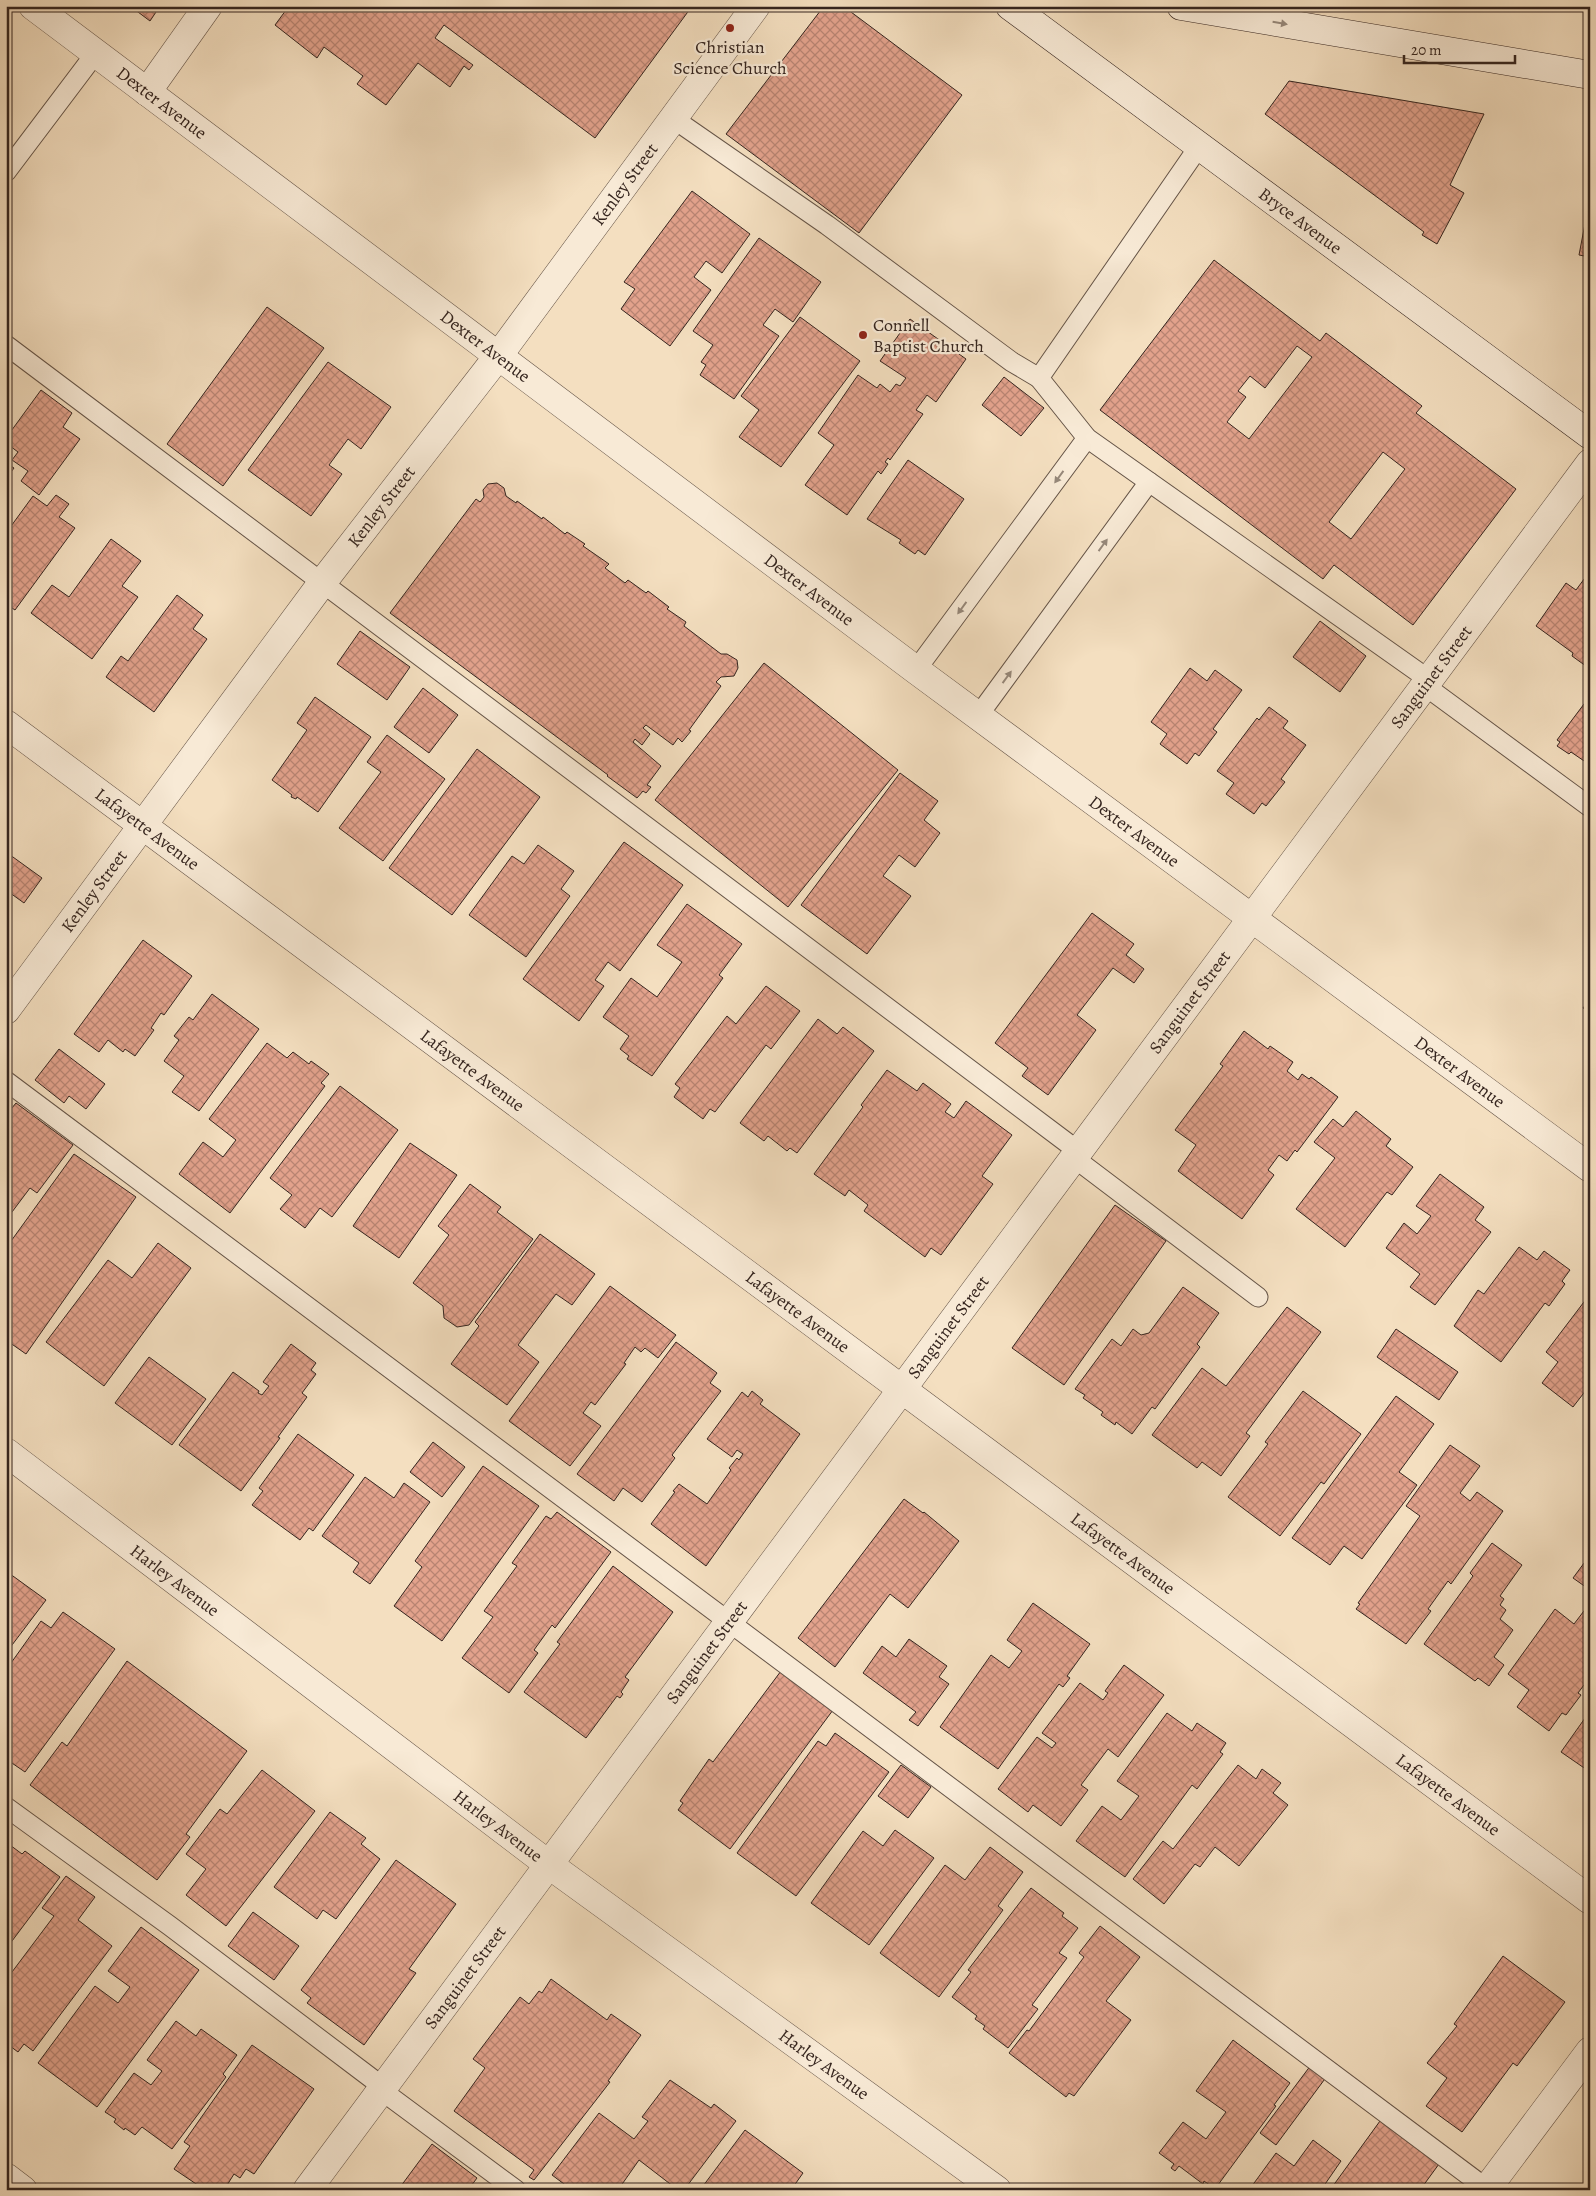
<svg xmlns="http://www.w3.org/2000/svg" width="1596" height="2196" viewBox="0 0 1596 2196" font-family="Alegreya,serif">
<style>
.building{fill:url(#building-cross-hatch);stroke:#35251f;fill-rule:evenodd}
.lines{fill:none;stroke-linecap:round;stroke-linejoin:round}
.lane-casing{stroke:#655447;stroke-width:21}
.street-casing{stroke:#655447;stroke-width:29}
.secondary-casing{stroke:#35251f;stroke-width:29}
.lane{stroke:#f8ead6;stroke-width:19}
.street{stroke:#f8ead6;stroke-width:28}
.secondary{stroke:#f8ead6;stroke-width:28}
.oneway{fill:#96887a}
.poi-dot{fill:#8f2418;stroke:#f8ead6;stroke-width:2}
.labels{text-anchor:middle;stroke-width:4.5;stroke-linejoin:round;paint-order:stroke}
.poi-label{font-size:18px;fill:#35251f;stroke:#f8ead6}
.street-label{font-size:18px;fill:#35251f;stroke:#f8ead6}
</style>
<defs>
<pattern id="building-cross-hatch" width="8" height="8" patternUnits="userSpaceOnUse" patternTransform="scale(1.25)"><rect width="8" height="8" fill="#e2a28c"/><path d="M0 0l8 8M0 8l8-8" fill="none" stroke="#b88472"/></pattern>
</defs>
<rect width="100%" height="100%" fill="#f4dfc0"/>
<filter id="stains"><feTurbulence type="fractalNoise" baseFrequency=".004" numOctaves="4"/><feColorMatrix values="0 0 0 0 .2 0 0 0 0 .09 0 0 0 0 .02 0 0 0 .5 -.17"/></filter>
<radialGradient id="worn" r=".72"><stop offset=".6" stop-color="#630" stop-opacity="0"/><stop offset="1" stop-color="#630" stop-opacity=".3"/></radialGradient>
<g class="building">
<polygon points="130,6 160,6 150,21"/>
<polygon points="289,6 689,6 690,9 595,138 444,25 435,38 473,65 469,70 464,66 450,87 418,63 386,105 357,84 363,76 324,47 317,58 275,25"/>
<polygon points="824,6 843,6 962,95 859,233 726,134"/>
<polygon points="1289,81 1484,114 1450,185 1464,193 1437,244 1422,235 1424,232 1265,114"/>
<polygon points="692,191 750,234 722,273 706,261 694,277 711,290 670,346 621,309 635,289 624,282"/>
<polygon points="1588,208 1590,208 1590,257 1579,255"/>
<polygon points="759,238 821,282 793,322 775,309 763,325 779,336 734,399 700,375 706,365 701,362 713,345 693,331"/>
<path d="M1214,260l106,81 6,-8 96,73 -6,7 100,76 -103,136 -79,-60 -11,14 -223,-169zM1297,346l15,11 -63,82 -22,-17 19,-25 -8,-6 12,-15 15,12zM1383,452l22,17 -54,70 -22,-17z"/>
<polygon points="267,307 324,348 223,486 167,444"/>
<polygon points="800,317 860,361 781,467 739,437 759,410 741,396"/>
<polygon points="910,319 966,359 936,402 927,395 916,410 923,414 890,460 888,458 885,462 888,464 881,474 878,471 847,515 805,485 834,445 818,433 858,375 877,388 880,384 890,392 896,384 900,386 906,378 880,361"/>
<polygon points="328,362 391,407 361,449 348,439 329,465 342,474 311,516 248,470"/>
<polygon points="1004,377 1044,408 1021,436 982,405"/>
<polygon points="41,390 72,413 63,427 80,439 39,495 21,481 28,471 12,460 18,452 6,443 6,438"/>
<polygon points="908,460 964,499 925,555 918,550 915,554 899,543 901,540 867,519"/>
<polygon points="6,463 14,468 6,479"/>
<polygon points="497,483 504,488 506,496 516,503 517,501 542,519 543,517 565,534 567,532 585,544 583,546 609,564 605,568 625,583 628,580 646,593 648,591 669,607 667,609 686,622 684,626 721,654 727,654 737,660 738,668 734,676 721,677 716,682 721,686 689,730 691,731 682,742 678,738 673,745 646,725 643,728 650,734 642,745 635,739 633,742 661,766 647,785 651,787 646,793 643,791 637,798 607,776 608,775 390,613 476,499 480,502 484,497 483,490 488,484"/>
<polygon points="56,495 69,504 59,517 75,528 15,610 6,604 6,533 33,496 47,506"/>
<polygon points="111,539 141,561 122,586 138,597 92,659 31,613 52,585 69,597"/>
<polygon points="1590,571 1590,669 1572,656 1573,653 1536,626 1566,583 1576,590"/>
<polygon points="177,595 203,615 193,629 207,639 154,712 106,677 121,656 128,661"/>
<polygon points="1320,621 1366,656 1340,692 1293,657"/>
<polygon points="360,631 410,667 387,700 337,664"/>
<polygon points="764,663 898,770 788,907 655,800"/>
<polygon points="1190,668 1207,681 1215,670 1242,690 1213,729 1217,732 1199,756 1195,753 1187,764 1160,744 1167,734 1151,722"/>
<polygon points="423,688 458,715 429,753 394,727"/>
<polygon points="1590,696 1590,765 1571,752 1569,754 1557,746 1560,742 1557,740"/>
<polygon points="315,697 371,737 318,812 297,797 296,799 291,797 292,795 272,780 307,730 297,723"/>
<polygon points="1269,707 1288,721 1283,728 1306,745 1281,779 1285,782 1266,806 1262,803 1254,814 1226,794 1234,783 1217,771 1257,718 1259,720"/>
<polygon points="387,735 445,779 383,861 339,828 381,772 367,762"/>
<polygon points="477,749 540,797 452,915 389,868"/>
<polygon points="900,773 938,801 924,820 940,833 915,867 899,855 883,876 911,896 867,954 801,905"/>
<polygon points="624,842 683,885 620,971 608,962 595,980 604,986 579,1021 523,979"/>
<polygon points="538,845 574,871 561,889 570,896 526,957 469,915 512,856 524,864"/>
<polygon points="6,852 42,878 24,903 6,890"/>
<polygon points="687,904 742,944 719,975 723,978 652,1076 627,1059 629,1056 620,1049 629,1036 603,1017 631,978 657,997 682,962 657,945"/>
<polygon points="1092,913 1134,944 1126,955 1144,969 1134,983 1113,968 1077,1015 1096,1030 1048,1095 1022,1076 1028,1068 995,1043"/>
<polygon points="143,940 192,976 164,1015 161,1013 151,1028 154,1030 135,1056 125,1049 123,1052 108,1040 99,1052 74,1034"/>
<polygon points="766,986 800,1011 771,1049 766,1045 715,1112 710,1109 703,1119 674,1097 680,1088 675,1084 727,1016 736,1024"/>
<polygon points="212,994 259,1029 199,1111 172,1092 184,1076 164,1061 179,1040 174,1036 189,1017 193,1020"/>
<polygon points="1590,999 1590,1013 1583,1008"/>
<polygon points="818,1019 837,1034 843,1027 874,1051 797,1153 790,1148 787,1151 768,1136 764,1141 740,1123"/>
<polygon points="1244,1031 1268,1049 1270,1046 1293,1062 1287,1071 1298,1080 1302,1074 1309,1079 1311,1077 1338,1097 1297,1152 1295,1150 1287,1161 1279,1155 1268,1170 1274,1175 1242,1219 1178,1171 1196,1145 1175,1130 1223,1066 1220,1064"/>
<polygon points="267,1043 287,1058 293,1052 309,1064 311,1061 329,1074 321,1083 325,1086 230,1213 179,1174 203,1142 223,1157 236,1140 209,1119"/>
<polygon points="59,1049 105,1084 86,1109 69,1096 64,1103 35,1080"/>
<polygon points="887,1070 917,1091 923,1083 951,1104 945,1112 954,1118 966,1101 1012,1135 982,1176 993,1184 941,1255 931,1248 925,1257 864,1211 868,1205 849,1190 845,1196 814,1174 863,1107 861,1105"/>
<polygon points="340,1086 398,1130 332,1217 320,1208 305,1228 280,1209 292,1195 270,1178"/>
<polygon points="16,1103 73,1145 37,1193 30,1188 6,1220 6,1115"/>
<polygon points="1356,1111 1391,1139 1386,1146 1413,1167 1392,1195 1387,1192 1345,1247 1296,1209 1335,1158 1314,1142 1333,1119 1343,1127"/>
<polygon points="410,1143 457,1175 399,1258 353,1226"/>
<polygon points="74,1154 136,1197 26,1354 6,1340 6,1248"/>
<polygon points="1440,1174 1484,1207 1475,1220 1491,1232 1435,1305 1410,1287 1420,1274 1386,1248 1404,1223 1417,1234 1431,1216 1416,1206"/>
<polygon points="470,1184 501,1207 497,1212 533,1239 469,1325 457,1327 444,1318 443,1306 413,1283 449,1235 438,1226"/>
<polygon points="1115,1205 1166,1241 1064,1385 1012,1348"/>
<polygon points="540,1234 595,1274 572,1305 556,1294 518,1345 539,1362 507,1405 451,1364 479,1326 475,1322"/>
<polygon points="158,1243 191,1268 104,1386 46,1342 108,1260 132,1278"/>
<polygon points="1519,1247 1537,1260 1544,1251 1570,1270 1562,1281 1565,1284 1549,1306 1545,1303 1501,1362 1454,1326 1478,1290 1484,1294"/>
<polygon points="610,1286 676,1335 658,1358 645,1348 641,1352 635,1347 624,1363 626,1364 595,1405 591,1402 583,1413 601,1426 570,1466 509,1421"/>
<polygon points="1183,1287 1219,1313 1197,1344 1200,1347 1155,1409 1152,1407 1132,1434 1116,1422 1115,1425 1101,1415 1103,1412 1083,1398 1085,1395 1075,1389 1112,1339 1121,1346 1133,1329 1141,1335 1149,1333"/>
<polygon points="1590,1294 1590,1385 1573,1407 1542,1383 1558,1362 1546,1352"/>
<polygon points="1287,1307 1321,1332 1246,1433 1250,1436 1221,1476 1202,1462 1197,1468 1152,1435 1202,1368 1226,1386"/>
<polygon points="1396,1329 1458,1372 1439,1400 1377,1357"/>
<polygon points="676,1342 717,1373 710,1383 721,1391 672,1455 675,1458 642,1502 623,1488 614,1501 577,1474"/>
<polygon points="291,1344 316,1363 311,1370 316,1374 302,1393 307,1397 278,1437 280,1438 241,1491 179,1445 233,1372 259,1391 258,1393 262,1395 269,1386 263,1382"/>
<polygon points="149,1357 206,1399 172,1445 115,1403"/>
<polygon points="752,1391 763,1400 760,1404 800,1434 706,1566 651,1524 675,1492 673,1491 679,1484 707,1504 731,1470 729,1468 737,1458 739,1460 743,1454 737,1450 732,1457 707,1439 742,1392 748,1397"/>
<polygon points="1303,1391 1361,1434 1324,1484 1321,1482 1280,1536 1228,1497 1268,1444 1265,1442"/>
<polygon points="1396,1396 1434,1424 1399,1472 1417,1485 1362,1559 1344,1546 1330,1565 1292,1538"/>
<polygon points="298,1434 354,1475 313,1531 309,1528 300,1540 252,1505 263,1491 259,1488"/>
<polygon points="433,1442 465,1467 442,1497 410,1472"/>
<polygon points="1450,1445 1480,1466 1460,1493 1470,1501 1477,1492 1503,1511 1451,1584 1448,1581 1428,1609 1431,1611 1406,1644 1356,1609 1360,1604 1358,1603 1420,1516 1406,1506"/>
<polygon points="483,1466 539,1506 442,1641 394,1606 422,1567 415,1561"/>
<polygon points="365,1477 394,1498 404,1483 430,1502 370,1584 353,1572 359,1563 322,1536"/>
<polygon points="904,1499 923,1513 924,1512 959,1541 908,1608 890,1594 835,1667 798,1638"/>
<polygon points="557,1512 611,1552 555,1628 552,1625 534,1650 538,1653 509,1693 462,1658 493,1617 484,1611 517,1566 512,1563 546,1516 551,1519"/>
<polygon points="1492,1543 1522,1565 1500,1596 1504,1599 1500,1605 1506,1610 1500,1619 1513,1630 1494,1657 1504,1665 1489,1686 1478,1678 1475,1681 1424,1644 1473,1576 1470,1573"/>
<polygon points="1590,1555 1590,1590 1573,1578"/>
<polygon points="613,1566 673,1612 625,1677 629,1680 621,1692 623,1694 620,1698 617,1696 586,1738 524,1692 560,1644 557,1642"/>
<polygon points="6,1571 46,1600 6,1653"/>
<polygon points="1033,1603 1090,1644 1067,1676 1070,1678 1063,1687 1059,1684 998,1769 940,1727 991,1655 1009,1668 1022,1651 1007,1640"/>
<polygon points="1590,1603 1590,1677 1578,1693 1581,1695 1566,1715 1562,1713 1549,1731 1517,1707 1529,1690 1508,1674 1555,1609 1574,1624"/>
<polygon points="63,1612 115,1649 25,1772 6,1759 6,1670 41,1621 51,1628"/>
<polygon points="909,1639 947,1666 939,1677 949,1684 918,1726 909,1720 916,1712 863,1673 882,1646 896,1657"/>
<polygon points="127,1661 247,1751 186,1834 190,1837 157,1880 30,1785 62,1742 67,1746"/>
<polygon points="1124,1665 1164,1695 1118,1757 1108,1749 1081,1785 1088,1790 1061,1826 1033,1805 1028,1812 998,1789 1037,1737 1052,1748 1056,1743 1042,1733 1080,1683 1103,1700 1108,1693 1105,1691"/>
<polygon points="781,1671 833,1710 730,1849 678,1810 683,1803 680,1801 709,1759 713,1762"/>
<polygon points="1590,1711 1590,1772 1561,1752"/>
<polygon points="1167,1713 1192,1731 1197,1723 1226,1743 1220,1752 1223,1754 1197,1789 1192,1785 1125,1877 1076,1841 1102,1806 1121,1820 1139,1796 1117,1781"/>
<polygon points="835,1733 889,1772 796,1896 737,1853 818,1741 826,1746"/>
<polygon points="901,1765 931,1787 908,1818 878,1796"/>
<polygon points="1238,1765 1256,1779 1262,1769 1281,1783 1273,1793 1288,1805 1239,1866 1215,1847 1200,1867 1195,1864 1164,1904 1133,1879 1163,1841 1173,1849"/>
<polygon points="262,1770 315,1811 226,1926 186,1895 206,1869 186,1854 220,1809 227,1814"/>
<polygon points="330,1812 366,1838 361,1844 380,1859 336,1919 323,1910 317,1919 274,1887"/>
<polygon points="895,1830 934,1858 869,1945 811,1903 863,1831 883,1846"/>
<polygon points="6,1842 22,1854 25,1851 60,1877 6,1949"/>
<polygon points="990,1847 1023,1872 998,1906 1003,1910 939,1997 880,1953 945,1865 965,1880"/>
<polygon points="396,1860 456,1904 409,1969 416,1973 364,2045 307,2003 311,1998 301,1990"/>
<polygon points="66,1876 95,1897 78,1920 112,1946 33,2051 24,2044 18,2052 6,2043 6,1980 54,1916 42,1908"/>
<polygon points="1031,1888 1064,1913 1062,1916 1078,1928 1059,1953 1067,1958 1032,2005 1038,2009 1008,2048 983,2029 985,2026 975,2019 977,2016 952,1997 971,1972 968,1970"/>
<polygon points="253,1912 299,1946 274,1980 228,1946"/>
<polygon points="1100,1926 1140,1957 1106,2001 1131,2020 1074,2096 1069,2093 1066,2097 1009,2053 1027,2030 1029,2031 1084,1957 1079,1953"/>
<polygon points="141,1927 199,1970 97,2107 38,2063 95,1986 118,2003 130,1987 108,1971"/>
<polygon points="1503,1956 1565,2002 1517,2066 1513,2063 1462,2132 1426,2106 1447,2078 1427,2063 1457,2026 1454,2024"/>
<polygon points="551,1979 607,2020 611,2014 641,2035 608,2081 610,2082 534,2180 529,2177 534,2170 454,2111 485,2068 473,2059 520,1997 529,2004 539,1991 542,1993"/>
<polygon points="176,2021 196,2036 201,2029 237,2055 223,2074 226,2077 172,2149 142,2127 135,2135 125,2128 124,2130 114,2122 116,2119 105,2112 134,2073 151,2085 162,2071 147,2060"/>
<polygon points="1233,2040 1290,2083 1274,2105 1276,2106 1215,2189 1204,2181 1203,2184 1179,2166 1175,2171 1171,2168 1174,2164 1159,2153 1183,2122 1206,2139 1226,2112 1196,2091"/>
<polygon points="252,2045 314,2089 254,2174 246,2169 240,2178 234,2174 224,2190 205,2190 174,2169 190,2146 184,2142"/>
<polygon points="1314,2061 1330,2072 1276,2145 1260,2133"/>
<polygon points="670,2080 711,2108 714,2104 736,2121 684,2190 678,2190 639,2160 618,2190 572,2190 552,2175 599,2113 634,2139 648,2121 642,2117"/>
<polygon points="1380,2121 1439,2164 1420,2190 1330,2190"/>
<polygon points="745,2130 803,2173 791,2190 700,2190"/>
<polygon points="1313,2140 1341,2161 1321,2190 1249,2190 1276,2153 1294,2166"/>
<polygon points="432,2144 477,2178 468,2190 398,2190"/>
</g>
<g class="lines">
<defs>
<g id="lane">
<polyline points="674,119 827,225 1012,362 1039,378"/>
<polyline points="1200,145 1039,378 1087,438 1428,679"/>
<polyline points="6,172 95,54"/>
<polyline points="6,345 1078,1151"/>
<polyline points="916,670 1087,438"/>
<polyline points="1424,685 1590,807"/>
<polyline points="978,716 1149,482"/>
<polyline points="6,1081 1487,2189"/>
<polyline points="1073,1157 1258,1297"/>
<polyline points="6,1807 170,1926 383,2087"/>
<polyline points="381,2090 516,2190"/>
</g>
<g id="street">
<path id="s1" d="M33,6l883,664 674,498"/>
<polyline points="147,92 208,6"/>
<path id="s2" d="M6,724l1584,1176"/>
<path id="s3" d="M6,1010l316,-427 177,-228 257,-349"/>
<path id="s4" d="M6,1452l542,412 449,326"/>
<polyline points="6,2177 23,2190"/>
<path id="s5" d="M307,2190l1283,-1727"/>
<polyline points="1486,2190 1590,2051"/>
</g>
<g id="secondary">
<path id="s6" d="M1010,6l580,429"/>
<polyline points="1181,6 1590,75"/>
</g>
</defs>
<use href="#lane" class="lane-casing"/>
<use href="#street" class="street-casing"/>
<use href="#secondary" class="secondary-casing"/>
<use href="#lane" class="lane"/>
<use href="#street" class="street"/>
<use href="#secondary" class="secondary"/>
</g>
<defs><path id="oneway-solid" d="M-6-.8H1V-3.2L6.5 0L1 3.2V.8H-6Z" transform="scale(1.25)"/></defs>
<g class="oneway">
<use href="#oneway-solid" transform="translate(1280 23) rotate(10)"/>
<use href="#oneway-solid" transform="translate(1059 477) rotate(126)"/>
<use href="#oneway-solid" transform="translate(1103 545) rotate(-54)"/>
<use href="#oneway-solid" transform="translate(962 608) rotate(126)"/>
<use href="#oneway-solid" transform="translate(1007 677) rotate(-54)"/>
</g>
<g class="poi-dot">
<circle cx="730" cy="28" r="5"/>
<circle cx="863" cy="335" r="5"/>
</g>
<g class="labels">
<g class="poi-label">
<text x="730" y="53">Christian<tspan x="730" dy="21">Science Church</tspan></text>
<text x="873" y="331" text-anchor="start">Connell<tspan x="873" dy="21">Baptist Church</tspan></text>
</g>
<g class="street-label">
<text dy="6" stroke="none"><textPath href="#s1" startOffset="161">Dexter Avenue</textPath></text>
<text dy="6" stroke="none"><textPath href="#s3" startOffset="1032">Kenley Street</textPath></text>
<text dy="6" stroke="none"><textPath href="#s6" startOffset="361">Bryce Avenue</textPath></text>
<text dy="6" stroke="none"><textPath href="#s1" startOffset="566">Dexter Avenue</textPath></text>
<text dy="6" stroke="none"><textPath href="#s3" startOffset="628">Kenley Street</textPath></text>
<text dy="6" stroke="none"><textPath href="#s1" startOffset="971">Dexter Avenue</textPath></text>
<text dy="6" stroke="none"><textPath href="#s5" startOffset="1885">Sanguinet Street</textPath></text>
<text dy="6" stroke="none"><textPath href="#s2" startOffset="176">Lafayette Avenue</textPath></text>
<text dy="6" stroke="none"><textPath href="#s1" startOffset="1376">Dexter Avenue</textPath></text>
<text dy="6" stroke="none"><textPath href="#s3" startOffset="148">Kenley Street</textPath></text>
<text dy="6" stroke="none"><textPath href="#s5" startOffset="1480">Sanguinet Street</textPath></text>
<text dy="6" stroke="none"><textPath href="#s2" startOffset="581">Lafayette Avenue</textPath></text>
<text dy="6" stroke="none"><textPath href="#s1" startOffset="1781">Dexter Avenue</textPath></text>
<text dy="6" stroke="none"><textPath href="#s2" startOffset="986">Lafayette Avenue</textPath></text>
<text dy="6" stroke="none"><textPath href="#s5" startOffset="1075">Sanguinet Street</textPath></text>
<text dy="6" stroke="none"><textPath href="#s2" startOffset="1391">Lafayette Avenue</textPath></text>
<text dy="6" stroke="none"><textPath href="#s4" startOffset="212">Harley Avenue</textPath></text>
<text dy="6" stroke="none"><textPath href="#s5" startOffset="670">Sanguinet Street</textPath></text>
<text dy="6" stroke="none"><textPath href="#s2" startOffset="1796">Lafayette Avenue</textPath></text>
<text dy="6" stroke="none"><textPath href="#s4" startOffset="618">Harley Avenue</textPath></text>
<text dy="6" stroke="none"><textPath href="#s5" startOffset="265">Sanguinet Street</textPath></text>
<text dy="6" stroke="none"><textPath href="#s4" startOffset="1022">Harley Avenue</textPath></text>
</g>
</g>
<rect width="1596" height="2196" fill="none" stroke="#f4dfc0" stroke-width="25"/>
<rect x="8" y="8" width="1581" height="2181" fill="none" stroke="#35251f" stroke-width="2.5"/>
<rect x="12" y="12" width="1571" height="2171" fill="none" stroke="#35251f"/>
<path d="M1404 55v8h111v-8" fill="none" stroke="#35251f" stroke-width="2.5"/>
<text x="1411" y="55" font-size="15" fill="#35251f" stroke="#f8ead6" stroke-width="4" paint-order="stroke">20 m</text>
<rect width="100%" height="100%" filter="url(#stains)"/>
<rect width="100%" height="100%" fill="url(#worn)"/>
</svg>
